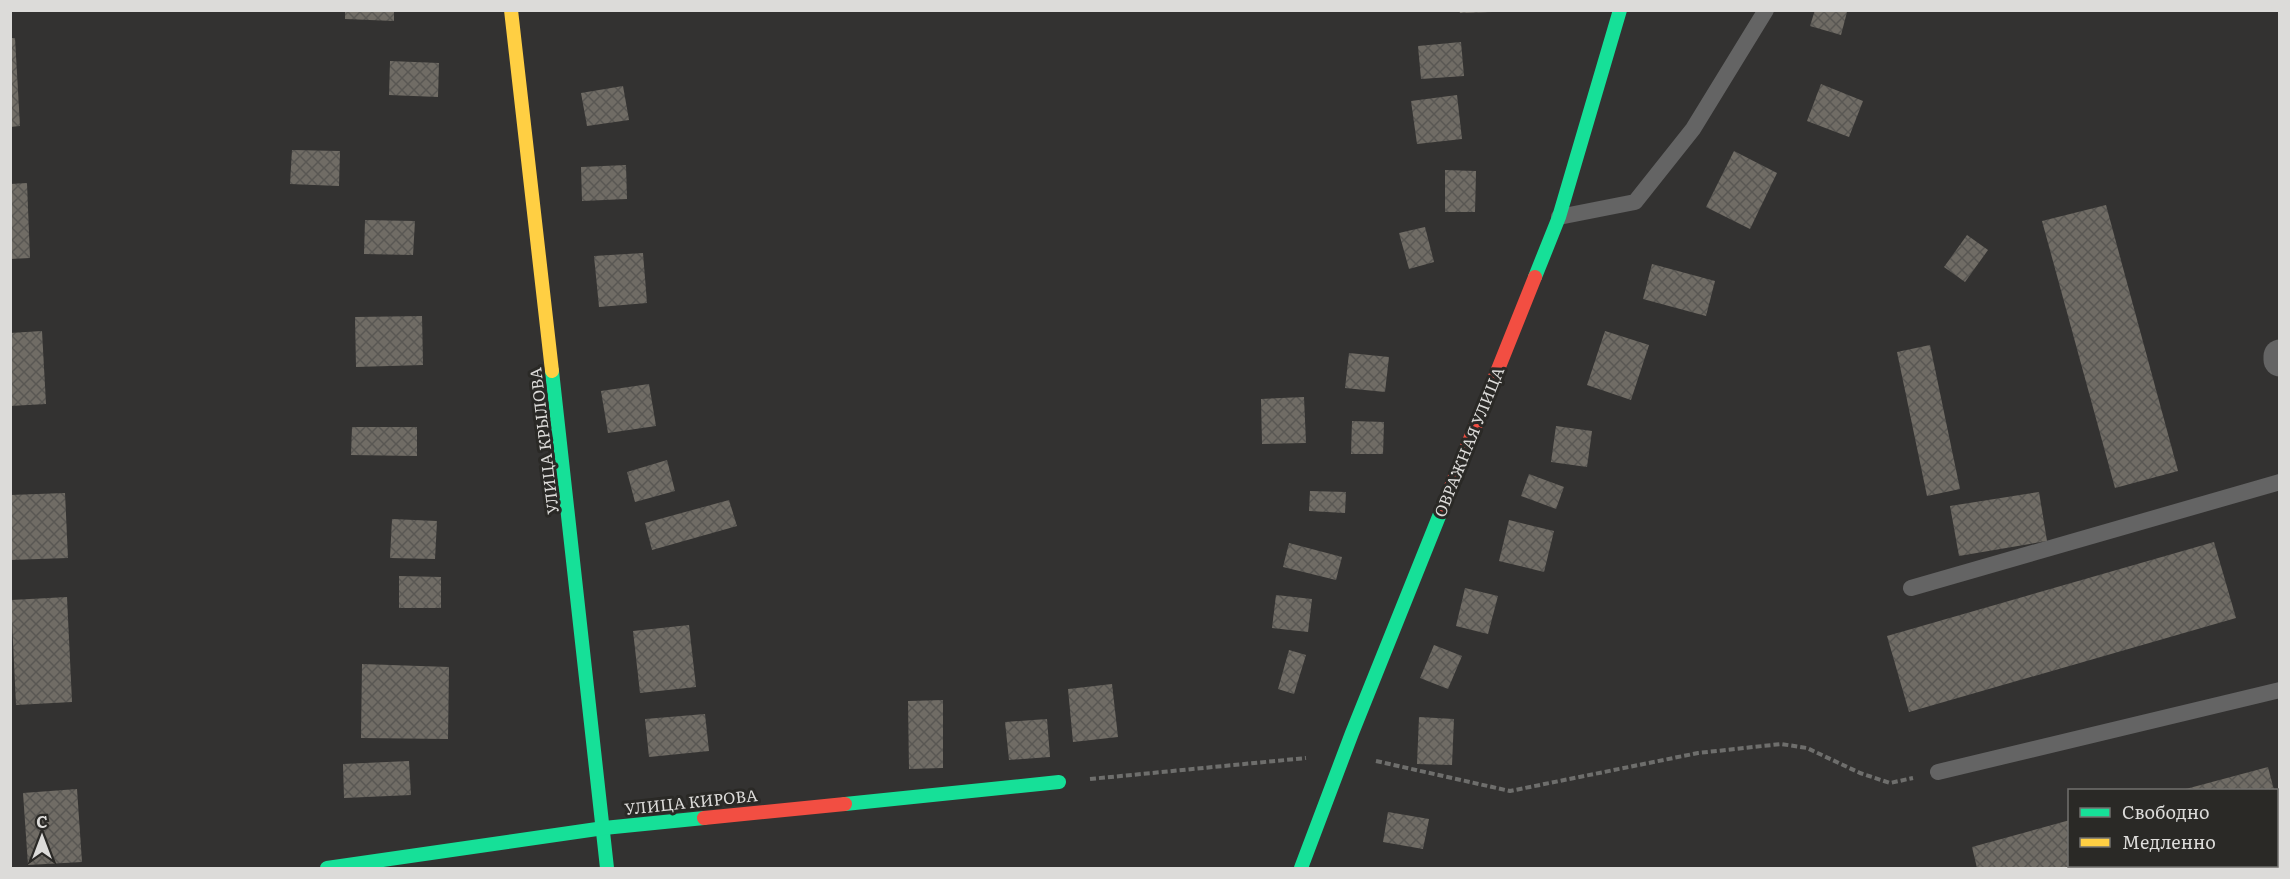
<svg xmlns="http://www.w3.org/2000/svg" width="2290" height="879" viewBox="0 0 2290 879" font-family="Literata,serif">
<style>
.building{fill:url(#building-cross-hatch)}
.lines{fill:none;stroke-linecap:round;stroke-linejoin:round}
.path{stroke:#6e6e6c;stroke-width:4;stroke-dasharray:6 3;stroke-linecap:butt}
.lane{stroke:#646464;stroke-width:16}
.street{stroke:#646464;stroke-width:33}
.fast{stroke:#16e098;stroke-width:14}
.slow{stroke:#ffcf43;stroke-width:14}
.jam{stroke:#f24e42;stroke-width:14}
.labels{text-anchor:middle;stroke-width:6;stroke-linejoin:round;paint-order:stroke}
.street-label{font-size:16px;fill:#dcdbd9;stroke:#2a2926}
</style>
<defs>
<pattern id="building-cross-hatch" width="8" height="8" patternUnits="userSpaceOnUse" patternTransform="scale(1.5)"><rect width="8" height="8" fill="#706c65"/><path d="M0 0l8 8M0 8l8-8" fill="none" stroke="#595753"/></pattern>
</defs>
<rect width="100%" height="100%" fill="#333231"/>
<g class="building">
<polygon points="345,10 394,10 394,21 345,19"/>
<polygon points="1459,10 1491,10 1492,12 1460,13"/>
<polygon points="1815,10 1847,12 1841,35 1810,26"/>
<polygon points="10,38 15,38 20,126 10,127"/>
<polygon points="1461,42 1464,76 1421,79 1418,46"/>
<polygon points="390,61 439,63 438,97 389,95"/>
<polygon points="1821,84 1863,101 1849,137 1807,121"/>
<polygon points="623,86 629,120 587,126 581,93"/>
<polygon points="1457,95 1462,139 1417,144 1411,101"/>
<polygon points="292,150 340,151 339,186 290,184"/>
<polygon points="1734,151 1777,173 1750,229 1706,207"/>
<polygon points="626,165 627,199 582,201 581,167"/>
<polygon points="1445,170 1476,171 1475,212 1445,212"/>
<polygon points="27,183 30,258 10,259 10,184"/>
<polygon points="2106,205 2178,471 2115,488 2042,221"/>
<polygon points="365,220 415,221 413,255 364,254"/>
<polygon points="1425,227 1434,262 1409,269 1399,233"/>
<polygon points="1967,235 1988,250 1965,282 1944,267"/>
<polygon points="643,253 647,303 599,307 594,256"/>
<polygon points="1652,264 1715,281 1706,316 1643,299"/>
<polygon points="422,316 423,365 356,367 355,317"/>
<polygon points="42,331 46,404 10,406 10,333"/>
<polygon points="1605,331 1649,345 1631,400 1587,385"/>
<polygon points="1930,345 1960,489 1927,496 1897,352"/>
<polygon points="1349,353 1389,357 1385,392 1345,388"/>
<polygon points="649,384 656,426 608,433 601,391"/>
<polygon points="1304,397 1306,443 1262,444 1261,399"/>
<polygon points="1352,421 1384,422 1383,454 1351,454"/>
<polygon points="1556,426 1592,431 1587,467 1551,462"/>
<polygon points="352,427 417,427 417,456 351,455"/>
<polygon points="667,460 675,491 635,502 627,472"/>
<polygon points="1529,474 1564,487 1556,509 1521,496"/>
<polygon points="1310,491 1346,492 1345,513 1309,511"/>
<polygon points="2039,492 2047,541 1959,556 1950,506"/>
<polygon points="65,493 68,558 10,560 10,495"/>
<polygon points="729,500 737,526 652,550 645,523"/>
<polygon points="392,519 437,521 435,559 390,558"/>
<polygon points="1509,520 1554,531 1544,572 1499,561"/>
<polygon points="2214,542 2236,618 1909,712 1887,636"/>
<polygon points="1289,543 1342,557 1336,580 1283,567"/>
<polygon points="399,576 441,577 441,608 399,608"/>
<polygon points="1465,588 1498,596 1488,634 1456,626"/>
<polygon points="1276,595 1312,599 1308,632 1272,628"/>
<polygon points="67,597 72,702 16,705 11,600"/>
<polygon points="689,625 696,687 640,693 633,631"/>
<polygon points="1434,645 1462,656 1448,689 1420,678"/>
<polygon points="1289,650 1306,655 1294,694 1278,689"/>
<polygon points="362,664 449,667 448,739 361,738"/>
<polygon points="1112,684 1118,737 1073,742 1068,689"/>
<polygon points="943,700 943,768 909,769 908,701"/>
<polygon points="705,714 709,751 649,757 645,719"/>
<polygon points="1419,717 1454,719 1452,765 1417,764"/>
<polygon points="1047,719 1050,757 1009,760 1005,722"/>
<polygon points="409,761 411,795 344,798 343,764"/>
<polygon points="2268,767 2274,790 2182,790"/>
<polygon points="77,789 82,862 28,865 23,793"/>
<polygon points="2277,802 2280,810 2280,841 2276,842"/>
<polygon points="1388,812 1429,819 1423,849 1383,842"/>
<polygon points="2070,820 2070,866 2188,866 2180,868 1977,868 1972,847"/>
</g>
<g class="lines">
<g class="path">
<polyline points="1376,761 1510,791 1698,753 1781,744 1807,748 1860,773 1890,783 1913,778"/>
<polyline points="1090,779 1306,758"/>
</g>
<g class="lane">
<polyline points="1559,217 1635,202 1693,129 1766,10"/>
<polyline points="1911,588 2280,482"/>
<polyline points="1938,772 2280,690"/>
</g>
<polyline class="street" points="2280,356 2280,360"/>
<g class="fast">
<polyline points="1535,277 1559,217 1620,10"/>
<polyline points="552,371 607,868"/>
<polyline points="845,804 1059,782"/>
<polyline points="327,868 604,828 704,818"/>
<polyline points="1301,868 1352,733 1442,509"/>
</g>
<polyline class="slow" points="511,10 552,371"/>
<g class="jam">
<polyline points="1442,509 1535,277"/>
<polyline points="704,818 845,804"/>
</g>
</g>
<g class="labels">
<g class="street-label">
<text transform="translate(544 441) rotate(-97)" y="6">УЛИЦА КРЫЛОВА</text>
<text transform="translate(1469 442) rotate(-68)" y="6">ОВРАЖНАЯ УЛИЦА</text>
<text transform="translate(691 802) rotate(-6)" y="6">УЛИЦА КИРОВА</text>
</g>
</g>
<rect width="2290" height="879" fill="none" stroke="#dcdbd9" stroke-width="24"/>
<rect x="2068" y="789" width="210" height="78" fill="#2a2926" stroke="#71706e" stroke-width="1.5"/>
<rect x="2080" y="808" width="30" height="9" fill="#16e098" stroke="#71706e" stroke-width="1.5"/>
<text x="2122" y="819" font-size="18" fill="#dcdbd9">Свободно</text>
<rect x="2080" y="838" width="30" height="9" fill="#ffcf43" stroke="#71706e" stroke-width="1.5"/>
<text x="2122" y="849" font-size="18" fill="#dcdbd9">Медленно</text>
<g transform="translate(42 837)" stroke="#2a2926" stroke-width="4.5" paint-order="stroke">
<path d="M0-4.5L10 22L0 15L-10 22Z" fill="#dcdbd9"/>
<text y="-9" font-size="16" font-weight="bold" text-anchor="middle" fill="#dcdbd9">С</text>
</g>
</svg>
